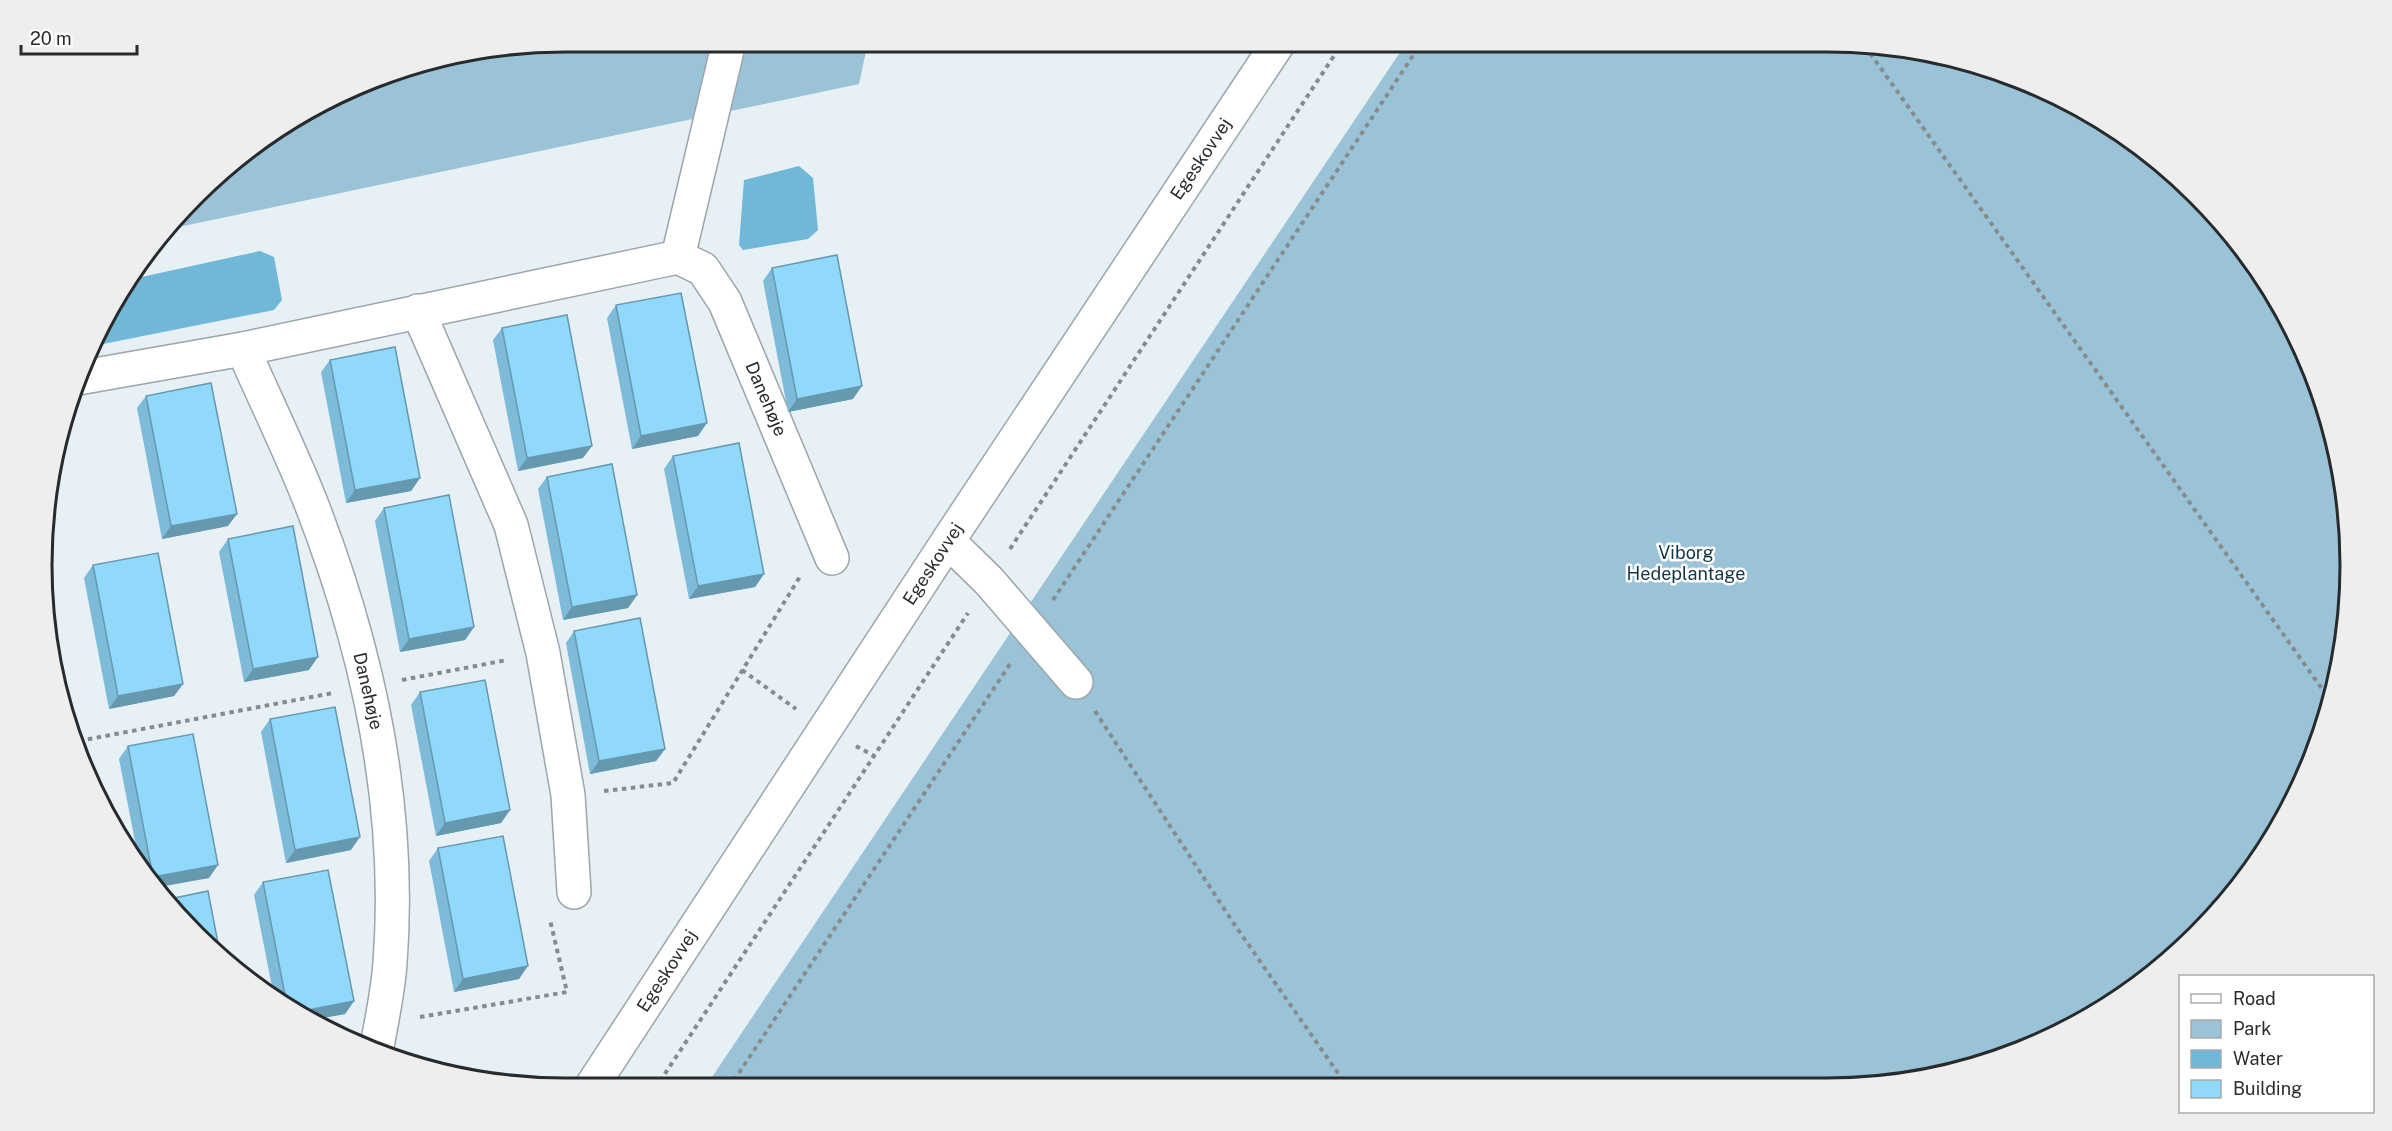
<svg xmlns="http://www.w3.org/2000/svg" width="2392" height="1131" viewBox="0 0 2392 1131" font-family="'Public Sans',sans-serif">
<style>
.green{fill:#9ac3d7}
.water{fill:#70b7d8}
.lines{fill:none;stroke-linecap:round;stroke-linejoin:round}
.minor-casing{stroke:#9ca5a9;stroke-width:36}
.path{stroke:#868b8f;stroke-width:4;stroke-dasharray:4.5 4.5;stroke-linecap:butt}
.minor{stroke:#fff;stroke-width:33}
.wall{fill:#7dbbd8}
.shaded-wall{fill:#6698b0}
.building{fill:#91d9fb;stroke:#6698b0;stroke-width:1.5}
.labels{text-anchor:middle;stroke-width:5;stroke-linejoin:round;paint-order:stroke}
.street-label{font-size:18px;fill:#282b2d;stroke:#fff}
.park-label{font-size:18px;fill:#133543;stroke:#fff}
.rim{fill:none;stroke:#282b2d;stroke-width:3}
</style>
<rect width="100%" height="100%" fill="#e7f0f5"/>
<g class="green">
<polygon points="566,42 868,42 859,84 174,228 247,150 397,70"/>
<polygon points="1407,42 1827,42 1929,52 2027,82 2118,130 2197,196 2262,275 2310,365 2340,464 2350,566 2340,668 2310,766 2242,884 2145,981 2027,1049 1895,1084 704,1089"/>
</g>
<g class="water">
<polygon points="799,166 813,178 818,230 808,239 743,250 739,245 744,180"/>
<polygon points="260,251 274,257 282,300 274,310 98,345 95,340 128,280"/>
</g>
<g class="lines">
<defs>
<g id="minor">
<polyline points="678,257 729,42"/>
<polyline points="418,311 511,525 543,653 568,795 574,892"/>
<path d="M243,349c22,50 46,99 66,149 58,147 93,307 81,465 -2,30 -9,60 -14,89"/>
<polyline points="78,378 243,349 678,257 703,269 725,302 832,558"/>
<polyline points="948,541 989,581 1076,682"/>
<polyline points="590,1089 948,541 1279,42"/>
</g>
</defs>
<use href="#minor" class="minor-casing"/>
<g class="path">
<polyline points="1865,46 2330,700"/>
<polyline points="1010,549 1343,42"/>
<polyline points="1053,600 1422,42"/>
<polyline points="742,670 796,709"/>
<polyline points="402,680 507,660"/>
<polyline points="1095,711 1234,924 1347,1086"/>
<polyline points="79,741 333,693"/>
<polyline points="856,746 874,756"/>
<polyline points="604,791 673,783 801,575"/>
<polyline points="420,1017 567,992 550,920"/>
<polyline points="729,1088 1012,661"/>
<polyline points="655,1089 968,613"/>
</g>
<use href="#minor" class="minor"/>
</g>
<g class="wall">
<polygon points="772,268 853,399 788,412 763,281"/>
<polygon points="616,305 698,436 632,449 607,318"/>
<polygon points="502,328 583,458 518,471 493,340"/>
<polygon points="330,360 420,478 411,491 346,503 321,372"/>
<polygon points="146,396 228,526 162,539 137,408"/>
<polygon points="673,456 764,574 755,587 689,599 664,469"/>
<polygon points="547,477 637,595 628,608 563,620 538,489"/>
<polygon points="384,508 474,627 465,640 400,652 375,521"/>
<polygon points="228,539 309,670 244,682 219,552"/>
<polygon points="93,565 183,684 174,696 109,709 84,578"/>
<polygon points="574,631 665,749 656,761 590,774 566,643"/>
<polygon points="420,692 510,810 501,823 436,836 411,705"/>
<polygon points="270,719 351,850 286,863 261,732"/>
<polygon points="128,746 209,878 150,884 140,867 119,759"/>
<polygon points="438,848 519,979 454,992 429,861"/>
<polygon points="263,882 354,1001 345,1014 317,1019 273,992 254,895"/>
</g>
<g class="shaded-wall">
<polygon points="862,386 853,399 788,412 797,399"/>
<polygon points="707,423 698,436 632,449 641,436"/>
<polygon points="592,446 583,458 518,471 527,458"/>
<polygon points="420,478 411,491 346,503 355,490"/>
<polygon points="237,514 228,526 162,539 171,526"/>
<polygon points="764,574 755,587 689,599 698,586"/>
<polygon points="637,595 628,608 563,620 572,607"/>
<polygon points="474,627 465,640 400,652 409,639"/>
<polygon points="318,657 309,670 244,682 253,669"/>
<polygon points="183,684 174,696 109,709 118,696"/>
<polygon points="665,749 656,761 590,774 599,761"/>
<polygon points="510,810 501,823 436,836 445,823"/>
<polygon points="360,837 351,850 286,863 295,850"/>
<polygon points="218,865 209,878 154,888 149,883 153,877"/>
<polygon points="528,966 519,979 454,992 463,979"/>
<polygon points="354,1001 345,1014 317,1019 303,1011"/>
</g>
<g class="building">
<polygon points="837,255 862,386 797,399 772,268"/>
<polygon points="681,293 707,423 641,436 616,305"/>
<polygon points="567,315 592,446 527,458 502,328"/>
<polygon points="395,347 420,478 355,490 330,360"/>
<polygon points="211,383 237,514 171,526 146,396"/>
<polygon points="739,443 764,574 698,586 673,456"/>
<polygon points="612,464 637,595 572,607 547,477"/>
<polygon points="449,495 474,627 409,639 384,508"/>
<polygon points="293,526 318,657 253,669 228,539"/>
<polygon points="158,553 183,684 118,696 93,565"/>
<polygon points="640,618 665,749 599,761 574,631"/>
<polygon points="485,680 510,810 445,823 420,692"/>
<polygon points="335,707 360,837 295,850 270,719"/>
<polygon points="193,734 218,865 153,877 128,746"/>
<polygon points="503,836 528,966 463,979 438,848"/>
<polygon points="328,870 354,1001 303,1011 286,1000 263,882"/>
<polygon points="208,891 221,959 165,900"/>
</g>
<g class="labels">
<g class="street-label">
<text transform="translate(1201 159) rotate(-56)" y="6">Egeskovvej</text>
<text transform="translate(766 399) rotate(67)" y="6">Danehøje</text>
<text transform="translate(933 564) rotate(-57)" y="6">Egeskovvej</text>
<text transform="translate(368 691) rotate(77)" y="6">Danehøje</text>
<text transform="translate(667 971) rotate(-57)" y="6">Egeskovvej</text>
</g>
<g class="park-label">
<text x="1686" y="559">Viborg<tspan x="1686" dy="21">Hedeplantage</tspan></text>
</g>
</g>
<path d="M0 0H2392V1131H0ZM565 52H1827A513 513 0 0 1 2340 565V565A513 513 0 0 1 1827 1078H565A513 513 0 0 1 52 565V565A513 513 0 0 1 565 52Z" fill="#eee" fill-rule="evenodd"/>
<path class="rim" d="M565 52H1827A513 513 0 0 1 2340 565V565A513 513 0 0 1 1827 1078H565A513 513 0 0 1 52 565V565A513 513 0 0 1 565 52Z"/>
<rect x="2179" y="975" width="195" height="138" fill="#ffffff" stroke="#a9aaab" stroke-width="1.5"/>
<rect x="2191" y="994" width="30" height="9" fill="#ffffff" stroke="#a9aaab" stroke-width="1.5"/>
<text x="2233" y="1005" font-size="18" fill="#282b2d">Road</text>
<rect x="2191" y="1020" width="30" height="18" fill="#9ac3d7" stroke="#a9aaab" stroke-width="1.5"/>
<text x="2233" y="1035" font-size="18" fill="#282b2d">Park</text>
<rect x="2191" y="1050" width="30" height="18" fill="#70b7d8" stroke="#a9aaab" stroke-width="1.5"/>
<text x="2233" y="1065" font-size="18" fill="#282b2d">Water</text>
<rect x="2191" y="1080" width="30" height="18" fill="#91d9fb" stroke="#a9aaab" stroke-width="1.5"/>
<text x="2233" y="1095" font-size="18" fill="#282b2d">Building</text>
<path d="M21 45v9h116v-9" fill="none" stroke="#282b2d" stroke-width="3"/>
<text x="30" y="45" font-size="18" fill="#282b2d" stroke="#ffffff" stroke-width="4.5" paint-order="stroke">20 m</text>
</svg>
